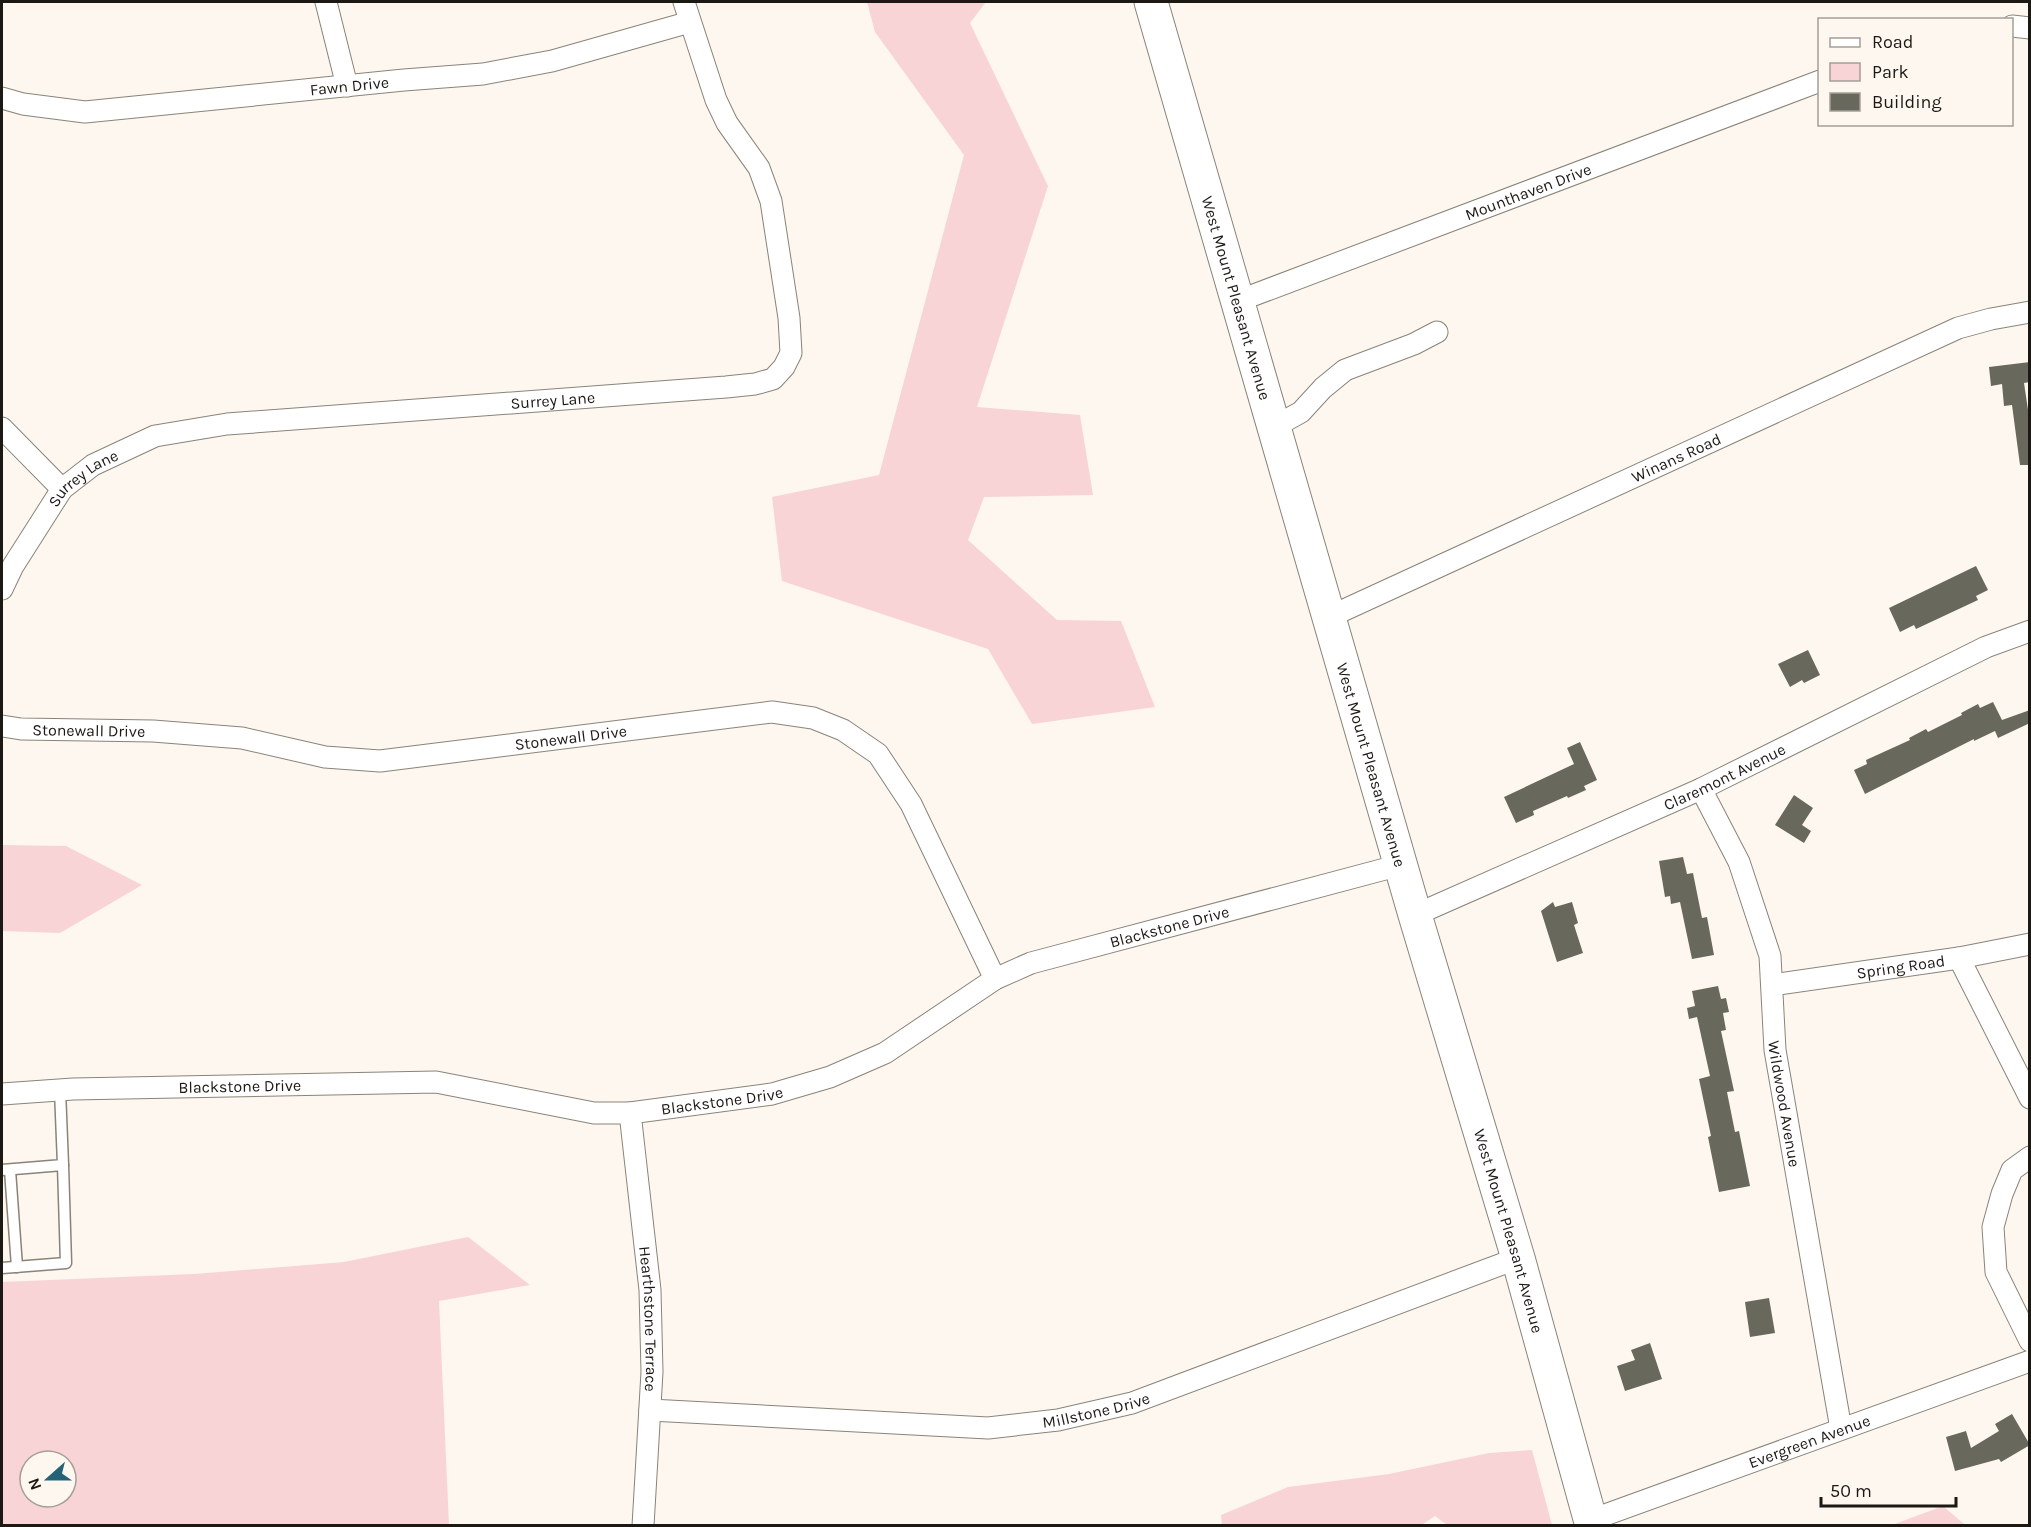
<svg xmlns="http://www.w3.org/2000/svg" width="2031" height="1527" viewBox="0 0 2031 1527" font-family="Karla,sans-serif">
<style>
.green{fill:#f8d4d6;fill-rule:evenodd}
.building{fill:#69685d}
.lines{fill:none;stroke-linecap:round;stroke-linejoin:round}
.service-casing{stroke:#8a8379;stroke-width:13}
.minor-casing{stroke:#8a8379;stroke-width:23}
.primary-casing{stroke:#8a8379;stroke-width:35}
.service{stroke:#fff;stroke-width:10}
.minor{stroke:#fff;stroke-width:21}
.primary{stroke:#fff;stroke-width:33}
.labels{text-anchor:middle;stroke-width:4.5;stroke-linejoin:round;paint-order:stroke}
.street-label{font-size:16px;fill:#1c1915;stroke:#fef7ef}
</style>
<rect width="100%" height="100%" fill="#fef7ef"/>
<g class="green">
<polygon points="867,2 986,2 970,23 1048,186 977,407 1080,415 1093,495 984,497 968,540 1057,620 1121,621 1155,707 1032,724 988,649 782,581 772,497 879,475 964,155 875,32"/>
<polygon points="2,845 66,846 142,885 60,933 2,931"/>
<path d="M468,1237l62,48 -91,16 10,224h-447v-243l192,-8 150,-12zM30,1461h36v36h-36z"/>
<polygon points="1532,1450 1552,1525 1447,1525 1435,1516 1420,1526 1222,1525 1221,1515 1288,1487 1389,1474 1489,1453"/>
<polygon points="1943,1506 1965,1525 1892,1525"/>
</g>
<g class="building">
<polygon points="2030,362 2030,382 2024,383 2030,423 2030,465 2020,465 2012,405 2004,406 2002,384 1991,386 1989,367"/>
<polygon points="1976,566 1988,590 1976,596 1978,600 1916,629 1914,625 1900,632 1889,608"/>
<polygon points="1808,650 1820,675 1804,683 1802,680 1790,687 1778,664"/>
<polygon points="1993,702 2002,720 2030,710 2030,723 1998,738 1995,731 1974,741 1974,739 1865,794 1854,770 1867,764 1866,760 1910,740 1909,738 1926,729 1928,732 1962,715 1961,713 1978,704 1980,708"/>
<polygon points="1580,742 1597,780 1584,786 1586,790 1568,798 1567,796 1533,811 1534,815 1516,823 1504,797 1574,764 1567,748"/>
<polygon points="1794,795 1813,808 1802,825 1811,831 1804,843 1775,825"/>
<polygon points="1683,857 1687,874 1693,873 1702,918 1707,917 1714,955 1692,959 1680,902 1671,904 1670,896 1665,897 1659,861"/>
<polygon points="1553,902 1555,907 1572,902 1578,923 1574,925 1583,953 1557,962 1541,911"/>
<polygon points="1718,986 1721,999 1726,998 1729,1012 1723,1013 1726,1030 1721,1031 1734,1091 1727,1092 1735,1132 1739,1131 1750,1186 1719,1192 1708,1137 1711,1136 1699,1079 1710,1076 1697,1017 1689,1019 1687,1008 1695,1006 1692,991"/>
<polygon points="1769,1298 1775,1333 1750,1337 1745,1302"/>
<polygon points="1650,1343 1662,1379 1625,1391 1617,1366 1635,1360 1631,1350"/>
<polygon points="2012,1414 2030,1445 2001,1462 1999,1459 1955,1471 1946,1437 1966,1431 1971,1448 1999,1431 1995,1424"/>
</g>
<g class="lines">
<defs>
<g id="service">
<polyline points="2,1170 63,1165 60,1090"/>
<polyline points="10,1170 17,1267"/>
<polyline points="2,1268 66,1263 63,1165"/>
</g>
<g id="minor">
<polyline points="326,2 347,86"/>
<polyline points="2012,26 2030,28"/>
<path id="s1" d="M2,98l21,6 62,8 319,-32 79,-6 69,-13 138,-39"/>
<path id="s2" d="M1238,301l582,-220"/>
<polyline points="1274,427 1301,412 1323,388 1345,370 1414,344 1437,332"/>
<polyline points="2,428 62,489"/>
<path id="s3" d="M2,589l11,-23 49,-77 31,-24 62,-29 72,-12 499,-37 29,-3 18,-5 11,-12 7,-14 -2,-35 -18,-117 -12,-33 -32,-45 -11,-23 -32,-98"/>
<path id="s4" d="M1329,617l629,-289 33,-9 39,-7"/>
<path id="s5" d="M2,726l19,3 132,2 89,7 83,19 55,4 392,-49 41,6 30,12 35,24 33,50 84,175"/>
<path id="s6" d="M1701,789l38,73 31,94 5,94 66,379"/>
<path id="s7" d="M1415,915l286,-126 285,-142 44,-16"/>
<polyline points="1959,958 2030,1098"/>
<path id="s8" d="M1772,985l187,-27 71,-14"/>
<path id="s9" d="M2,1094l71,-5 363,-7 158,31h36l142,-19 58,-17 55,-24 110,-74 36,-16 369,-98"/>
<path id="s10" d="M630,1113l20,177 2,82 -9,154"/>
<polyline points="2030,1157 2012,1170 2002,1194 1993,1227 1996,1272 2030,1341"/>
<path id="s11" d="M650,1410l338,18 70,-8 74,-17 386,-145"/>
<path id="s12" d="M1591,1520l439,-159"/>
</g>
<g id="primary">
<path id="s13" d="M1151,2l264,913 103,343 74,268"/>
</g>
</defs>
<use href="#service" class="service-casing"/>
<use href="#minor" class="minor-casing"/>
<use href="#primary" class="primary-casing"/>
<use href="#service" class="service"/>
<use href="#minor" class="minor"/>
<use href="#primary" class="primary"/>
</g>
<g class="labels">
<g class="street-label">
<text dy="6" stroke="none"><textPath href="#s1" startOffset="350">Fawn Drive</textPath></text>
<text dy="6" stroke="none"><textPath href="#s2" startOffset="310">Mounthaven Drive</textPath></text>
<text dy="6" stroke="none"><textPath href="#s13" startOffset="308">West Mount Pleasant Avenue</textPath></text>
<text dy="6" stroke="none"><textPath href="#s3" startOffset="624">Surrey Lane</textPath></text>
<text dy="6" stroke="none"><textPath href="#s4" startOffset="382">Winans Road</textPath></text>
<text dy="6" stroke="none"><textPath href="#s3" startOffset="140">Surrey Lane</textPath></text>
<text dy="6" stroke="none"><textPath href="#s5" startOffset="87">Stonewall Drive</textPath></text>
<text dy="6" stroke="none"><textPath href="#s5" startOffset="573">Stonewall Drive</textPath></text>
<text dy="6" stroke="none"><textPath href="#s13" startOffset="794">West Mount Pleasant Avenue</textPath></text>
<text dy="6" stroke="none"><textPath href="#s7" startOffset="339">Claremont Avenue</textPath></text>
<text dy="6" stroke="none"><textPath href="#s9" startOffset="1210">Blackstone Drive</textPath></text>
<text dy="6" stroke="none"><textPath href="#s8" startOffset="130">Spring Road</textPath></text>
<text dy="6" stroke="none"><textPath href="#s9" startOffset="238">Blackstone Drive</textPath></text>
<text dy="6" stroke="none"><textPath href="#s9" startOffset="724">Blackstone Drive</textPath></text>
<text dy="6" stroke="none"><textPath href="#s6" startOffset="330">Wildwood Avenue</textPath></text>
<text dy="6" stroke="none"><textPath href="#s13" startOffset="1280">West Mount Pleasant Avenue</textPath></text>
<text dy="6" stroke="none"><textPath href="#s10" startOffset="207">Hearthstone Terrace</textPath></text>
<text dy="6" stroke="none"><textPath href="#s11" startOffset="448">Millstone Drive</textPath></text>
<text dy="6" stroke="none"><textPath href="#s12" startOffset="232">Evergreen Avenue</textPath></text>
</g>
</g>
<rect width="2031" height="1527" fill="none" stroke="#1c1915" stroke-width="6"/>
<rect x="1818" y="18" width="195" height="108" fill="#fef7ef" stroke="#a49e98" stroke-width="1.5"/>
<rect x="1830" y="38" width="30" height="9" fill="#ffffff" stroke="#a49e98" stroke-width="1.5"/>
<text x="1872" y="48" font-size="18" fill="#1c1915">Road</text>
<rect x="1830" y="63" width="30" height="18" fill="#f8d4d6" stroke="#a49e98" stroke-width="1.5"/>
<text x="1872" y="78" font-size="18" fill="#1c1915">Park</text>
<rect x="1830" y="93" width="30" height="18" fill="#69685d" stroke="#a49e98" stroke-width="1.5"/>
<text x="1872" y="108" font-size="18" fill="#1c1915">Building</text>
<g transform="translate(48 1479) rotate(249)"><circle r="28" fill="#fef7ef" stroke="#a49e98" stroke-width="1.5"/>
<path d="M0-4.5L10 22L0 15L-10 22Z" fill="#246278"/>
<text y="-9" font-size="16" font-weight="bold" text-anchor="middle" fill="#1c1915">N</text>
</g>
<path d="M1821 1497v9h135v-9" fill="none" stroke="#1c1915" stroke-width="3"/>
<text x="1830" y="1497" font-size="18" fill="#1c1915" stroke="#fef7ef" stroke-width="4.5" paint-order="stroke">50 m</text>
</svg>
